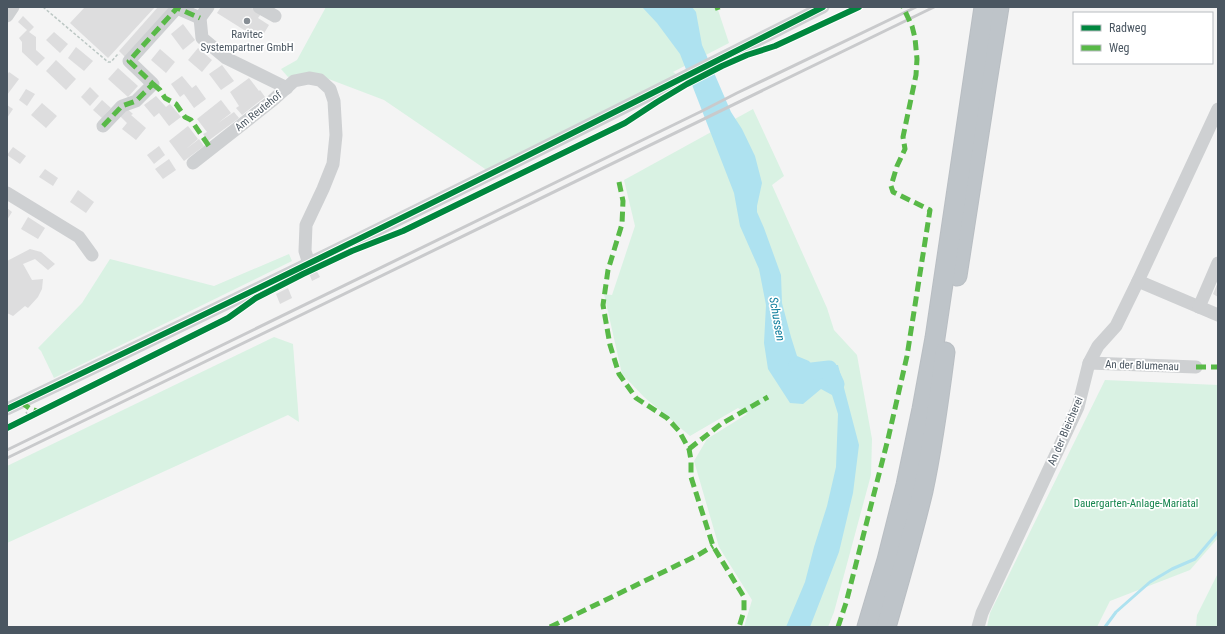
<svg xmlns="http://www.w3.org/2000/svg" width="1225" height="634" viewBox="0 0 1225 634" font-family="'Roboto Condensed',sans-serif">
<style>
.green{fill:#d9f2e3}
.water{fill:#aee2f0}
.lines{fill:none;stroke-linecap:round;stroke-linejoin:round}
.stream{stroke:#aee2f0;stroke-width:3}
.river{stroke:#aee2f0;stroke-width:17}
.building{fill:#ddddde}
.highway-casing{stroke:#b9bec3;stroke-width:21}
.path{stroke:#bcc7c4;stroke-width:1.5;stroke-dasharray:3 2;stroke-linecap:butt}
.minor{stroke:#ced0d2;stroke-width:13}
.highway{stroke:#bec4c9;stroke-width:19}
.rail{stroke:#c9cacc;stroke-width:3}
.quiet{stroke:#58b947;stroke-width:5;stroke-dasharray:10 5;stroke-linecap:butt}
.cycleway-casing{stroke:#fff;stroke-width:8}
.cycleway{stroke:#00873e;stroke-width:6}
.poi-dot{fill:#868d94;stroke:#fff;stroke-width:1.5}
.labels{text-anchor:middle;stroke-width:3.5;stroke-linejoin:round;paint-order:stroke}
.poi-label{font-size:11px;fill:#4a5661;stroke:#fff}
.street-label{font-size:11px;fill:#4a5661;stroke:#fff}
.park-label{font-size:11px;fill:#17864f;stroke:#fff}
.water-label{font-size:12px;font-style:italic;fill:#0c7c9b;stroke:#fff}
</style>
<rect width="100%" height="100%" fill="#f4f4f4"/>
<g class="green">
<polygon points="326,7 717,7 729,43 673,72 682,78 491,173 384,100 326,78 309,73 288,77 281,69 297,60"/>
<polygon points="753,109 784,176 772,185 827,308 834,330 857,355 872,439 871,475 834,612 828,627 744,627 752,600 719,547 694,461 707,439 747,414 738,408 690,436 644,397 622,374 604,294 612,295 635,226 624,180"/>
<polygon points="289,254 292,261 54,378 41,351 38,348 82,303 110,259 214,286"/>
<polygon points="274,337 293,344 299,422 288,415 7,543 7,466"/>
<polygon points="1105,380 1218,385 1218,538 1190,570 1110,601 1097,627 987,627 990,613"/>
<polygon points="1218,573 1218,627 1196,627 1197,615"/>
</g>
<polygon class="water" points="642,7 692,7 696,12 702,45 731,112 742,129 755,156 762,183 757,206 757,212 764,228 781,275 782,303 791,337 797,356 809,361 819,374 827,365 838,365 859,445 853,493 839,552 810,627 786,627 805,582 814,547 827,506 836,467 838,414 832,395 821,389 803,404 790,403 768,369 764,343 766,305 759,269 740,226 734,193 680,54 657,23"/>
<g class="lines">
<polyline class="stream" points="1105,627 1116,612 1150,582 1172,569 1195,559 1218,532"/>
<polyline class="river" points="797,366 803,372 829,369 836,384"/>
</g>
<g class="building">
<polygon points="85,7 155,7 108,58 70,23"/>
<polygon points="158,7 170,7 125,57 119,51"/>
<polygon points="221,7 242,7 244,8 245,7 250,7 261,14 258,18 269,25 260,40 217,13"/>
<polygon points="23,16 34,27 29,32 36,37 36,50 45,58 37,66 22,52 22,42 19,38 27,30 18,22"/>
<polygon points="183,24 195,40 183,50 171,34"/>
<polygon points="54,32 68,44 60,53 46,40"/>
<polygon points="76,47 93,61 84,71 68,58"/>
<polygon points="198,48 212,60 202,72 188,60"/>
<polygon points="160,49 175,62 166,73 151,60"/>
<polygon points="56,60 76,79 66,90 46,71"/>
<polygon points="222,65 234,81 221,90 209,74"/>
<polygon points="118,68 138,86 128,97 108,79"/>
<polygon points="9,72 19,79 7,95 7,75"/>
<polygon points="182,76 192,88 196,85 206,99 194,108 184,94 180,97 171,84"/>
<polygon points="249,78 259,91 260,90 265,97 242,115 236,108 239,106 230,92"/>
<polygon points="90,87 99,96 90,106 81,97"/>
<polygon points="26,89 35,94 27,106 19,100"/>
<polygon points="156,96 166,107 170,104 181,117 169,126 159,113 154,117 144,105"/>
<polygon points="102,100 111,108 102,118 93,110"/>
<polygon points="221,100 231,113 218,123 234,112 239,118 208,141 203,134 207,132 197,119"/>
<polygon points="42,103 57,116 46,128 31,115"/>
<polygon points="7,105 13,109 7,118"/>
<polygon points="124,106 133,114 131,115 146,128 136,140 122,129 127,123 118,114"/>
<polygon points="188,126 198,139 186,149 199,139 204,146 184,161 169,141"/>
<polygon points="159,146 165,155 154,164 147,155"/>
<polygon points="13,147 26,156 20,164 7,155"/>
<polygon points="169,159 176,170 163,179 155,169"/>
<polygon points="45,169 58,178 53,186 39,177"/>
<polygon points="78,190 94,202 86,213 70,202"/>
<polygon points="7,208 12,212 7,220"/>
<polygon points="28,217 45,228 38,239 21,229"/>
<polygon points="30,249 41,252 55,264 48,270 35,259 23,264 32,280 43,279 42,289 38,297 28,308 25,306 13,316 7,313 7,261"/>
<polygon points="316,270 320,277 312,281 309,273"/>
<polygon points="1218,282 1218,297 1213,294"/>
<polygon points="288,288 292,298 280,304 276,294"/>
</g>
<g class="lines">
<defs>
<g id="highway">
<polyline points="957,276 987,82 999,7"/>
<polyline points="867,627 887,560 906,485 922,409 935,338 984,7"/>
<path d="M886,627c13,-45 26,-90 37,-136 10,-46 16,-92 22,-139"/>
</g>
</defs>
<use href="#highway" class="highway-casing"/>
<g class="path">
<polyline points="43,7 108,62 111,62 118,54 119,55"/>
<polyline points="26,412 29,417"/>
</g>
<g class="minor">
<polyline points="208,7 200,18 202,38 226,58 287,88"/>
<polyline points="259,7 275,16"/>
<polyline points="7,16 13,7"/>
<polyline points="103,126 122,106 136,101 153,84 129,61 177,8 200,18"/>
<polyline points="193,163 273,100 294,81 309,78 320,80 330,89 334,101 336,135 333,164 323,189 306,225 305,251 309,264"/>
<polyline points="7,193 79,237 92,255"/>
<polyline points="1138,281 1218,315"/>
<polyline points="1199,307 1218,263"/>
<polyline points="1089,363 1196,367"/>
<path d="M7,409c274,-130 546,-265 816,-402"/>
<polyline points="978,627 982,613 1078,407 1089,363 1098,346 1116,326 1138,281 1218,109"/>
</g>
<use href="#highway" class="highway"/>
<g class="rail">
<polyline points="7,450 702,111 737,93 916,7"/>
<polyline points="7,458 934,7"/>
</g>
<g class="quiet">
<polyline points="717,7 718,10"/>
<polyline points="153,84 160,90 165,98 176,104 185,117 191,120 211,149"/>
<polyline points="103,126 122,106 136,101 153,84 129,61 177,8 200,18"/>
<polyline points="619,182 623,201 622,224 608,270 603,305 610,345 619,374 636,398 667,418 679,431 689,449 691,460 691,477 713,546 744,597 744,611 739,627"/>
<polyline points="1196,367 1218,367"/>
<polyline points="21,402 29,408 39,412"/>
<polyline points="689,449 721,424 768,397"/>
<polyline points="550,627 698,555 713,546"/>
<polyline points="838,627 846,603 888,439 907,356 930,210 893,192 891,186 897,166 905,149 903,137 916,75 917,59 915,38 912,26 903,7"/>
</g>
<defs>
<g id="cycleway">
<path d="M7,409c274,-130 546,-265 816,-402"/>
<polyline points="7,428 228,318 256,298 303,274 352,251 403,231 625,123 657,102 687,84 722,66 747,55 775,46 859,7"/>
</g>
</defs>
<use href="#cycleway" class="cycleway-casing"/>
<use href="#cycleway" class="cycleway"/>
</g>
<circle class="poi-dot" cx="247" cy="21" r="4"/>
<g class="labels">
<g class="poi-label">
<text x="247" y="38">Ravitec<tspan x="247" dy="13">Systempartner GmbH</tspan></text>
</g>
<g class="street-label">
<text transform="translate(258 111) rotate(-39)" y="4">Am Reutehof</text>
<text transform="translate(1142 365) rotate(2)" y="4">An der Blumenau</text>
<text transform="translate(1065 431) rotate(-67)" y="4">An der Bleicherei</text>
</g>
<g class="park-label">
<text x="1136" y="507">Dauergarten-Anlage-Mariatal</text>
</g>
<g class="water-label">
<text transform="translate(777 319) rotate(80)" y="4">Schussen</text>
</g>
</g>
<rect width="1225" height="634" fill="none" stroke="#4a5661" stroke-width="16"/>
<rect x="1073" y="12" width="140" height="52" fill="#ffffff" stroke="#b7bbc0"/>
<rect x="1081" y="25" width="20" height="6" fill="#00873e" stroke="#b7bbc0"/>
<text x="1109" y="32" font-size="12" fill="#4a5661">Radweg</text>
<rect x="1081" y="45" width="20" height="6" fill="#58b947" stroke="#b7bbc0"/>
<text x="1109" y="52" font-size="12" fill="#4a5661">Weg</text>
</svg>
